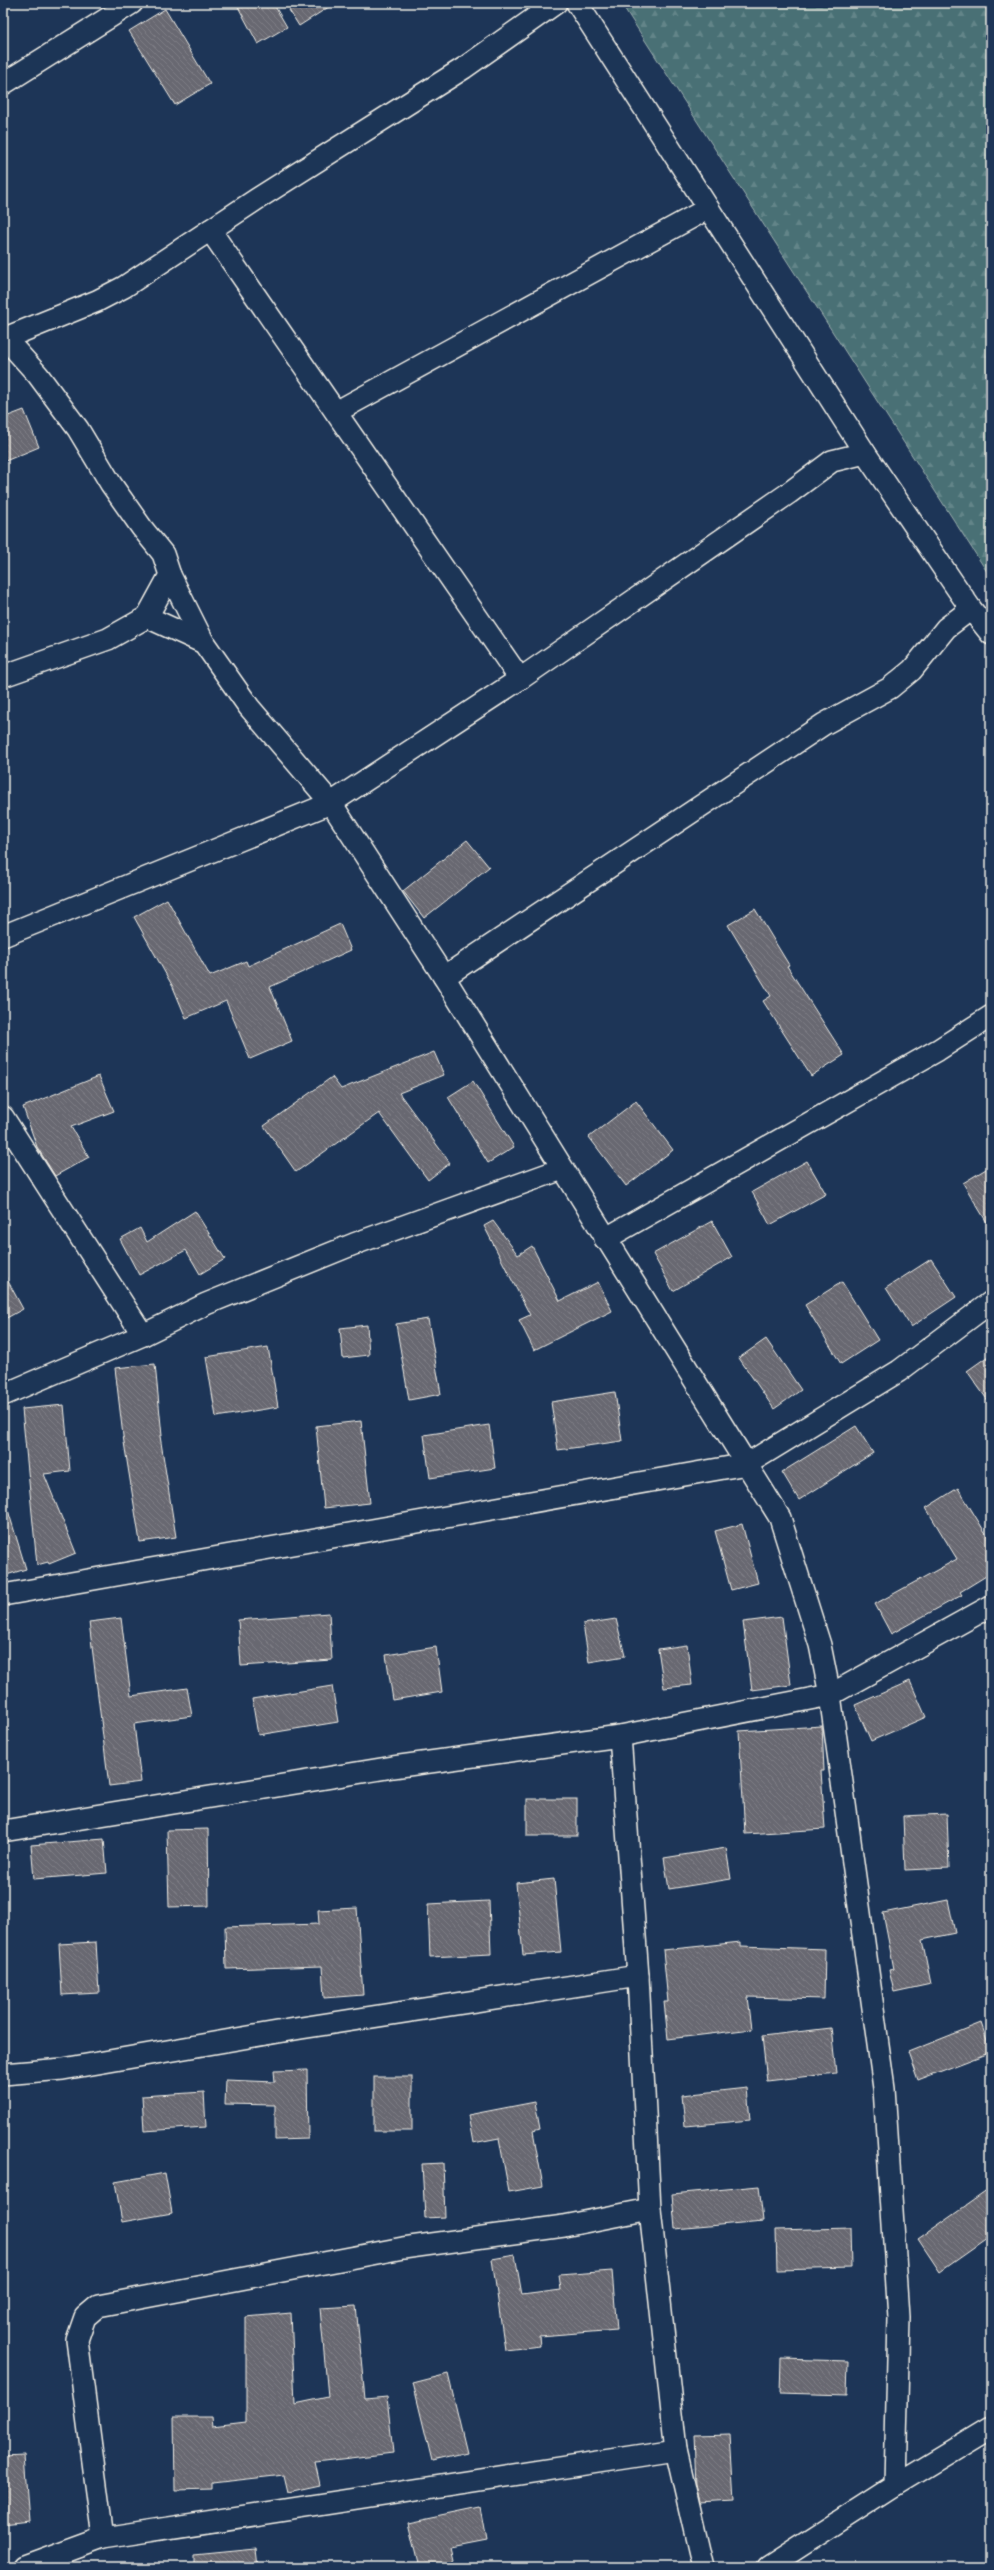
<svg xmlns="http://www.w3.org/2000/svg" width="994" height="2570" viewBox="0 0 994 2570" font-family="Mali,sans-serif">
<style>
.forest{fill:url(#forest-firs);stroke:#9eb0ae}
.building{fill:url(#building-back-hatch);stroke:#f4f1e8}
.lines{fill:none;stroke-linecap:round;stroke-linejoin:round}
.minor-casing{stroke:#f4f1e8;stroke-width:24}
.minor{stroke:#1d3557;stroke-width:21}
</style>
<defs>
<pattern id="forest-firs" width="22" height="20" patternUnits="userSpaceOnUse"><rect width="22" height="20" fill="#487075"/><path d="M5 1l3.5 6h-7zM16 11l3.5 6h-7z" fill="#638589"/></pattern>
<pattern id="building-back-hatch" width="6" height="6" patternUnits="userSpaceOnUse"><rect width="6" height="6" fill="#686771"/><path d="M-1 5l2 2M0 0l6 6M5-1l2 2" fill="none" stroke="#7e7d85"/></pattern>
</defs>
<rect width="100%" height="100%" fill="#1d3557"/>
<filter id="ink" filterUnits="userSpaceOnUse"><feTurbulence type="fractalNoise" baseFrequency=".025" numOctaves="2"/><feDisplacementMap in="SourceGraphic" scale="8" xChannelSelector="R" yChannelSelector="G"/><feConvolveMatrix kernelMatrix="1 2 1 2 8 2 1 2 1" color-interpolation-filters="sRGB"/></filter>
<g filter="url(#ink)">
<polygon class="forest" points="621,3 991,3 991,578"/>
<g class="building">
<polygon points="236,3 273,3 287,27 258,44"/>
<polygon points="299,3 335,3 299,26 289,10"/>
<polygon points="165,9 210,84 175,105 129,31"/>
<polygon points="24,410 39,447 3,462 3,418"/>
<polygon points="467,840 489,867 424,918 403,891"/>
<polygon points="167,899 210,976 246,961 248,966 340,924 351,950 270,987 292,1041 250,1059 226,1001 186,1018 173,987 134,917"/>
<polygon points="755,909 789,965 787,966 844,1055 811,1076 763,1001 771,996 728,925"/>
<polygon points="434,1052 444,1075 399,1093 450,1163 428,1180 379,1113 296,1172 264,1126 332,1077 341,1089"/>
<polygon points="99,1076 114,1111 71,1127 89,1157 55,1176 37,1147 23,1107"/>
<polygon points="473,1081 514,1147 488,1163 448,1097"/>
<polygon points="636,1101 673,1150 626,1186 589,1137"/>
<polygon points="807,1161 826,1194 770,1225 752,1192"/>
<polygon points="991,1166 991,1229 963,1183"/>
<polygon points="195,1211 225,1259 200,1274 186,1250 139,1275 120,1239 140,1228 147,1242"/>
<polygon points="493,1221 518,1255 532,1246 560,1301 598,1282 612,1311 534,1350 519,1320 530,1315 484,1226"/>
<polygon points="712,1221 732,1257 673,1291 653,1254"/>
<polygon points="931,1259 956,1297 911,1327 886,1288"/>
<polygon points="3,1272 23,1309 3,1320"/>
<polygon points="842,1282 878,1340 841,1364 805,1305"/>
<polygon points="428,1319 441,1394 409,1400 396,1324"/>
<polygon points="367,1325 369,1355 343,1358 340,1328"/>
<polygon points="766,1339 801,1390 774,1409 739,1358"/>
<polygon points="268,1347 278,1407 216,1417 206,1357"/>
<polygon points="991,1354 991,1405 967,1371"/>
<polygon points="155,1364 162,1436 160,1436 176,1537 140,1542 123,1436 115,1368"/>
<polygon points="615,1392 622,1441 558,1450 551,1402"/>
<polygon points="64,1405 70,1471 44,1474 76,1553 49,1564 48,1562 37,1565 22,1409"/>
<polygon points="361,1421 370,1503 324,1508 316,1426"/>
<polygon points="489,1425 495,1468 430,1478 424,1435"/>
<polygon points="856,1426 873,1453 799,1500 782,1472"/>
<polygon points="958,1488 991,1542 991,1573 960,1592 962,1595 891,1634 875,1604 957,1559 926,1508"/>
<polygon points="7,1507 26,1569 3,1576 3,1508"/>
<polygon points="742,1524 758,1583 731,1590 715,1531"/>
<polygon points="329,1613 332,1660 241,1666 238,1620"/>
<polygon points="782,1617 791,1685 752,1690 743,1622"/>
<polygon points="121,1618 131,1696 187,1688 192,1716 134,1724 141,1782 109,1786 89,1622"/>
<polygon points="616,1619 625,1656 589,1662 583,1624"/>
<polygon points="687,1645 692,1685 664,1688 658,1649"/>
<polygon points="436,1647 442,1692 393,1700 386,1655"/>
<polygon points="910,1681 926,1717 871,1741 855,1705"/>
<polygon points="332,1686 338,1722 258,1735 252,1699"/>
<polygon points="822,1726 824,1771 821,1771 825,1829 745,1834 739,1731"/>
<rect x="527" y="1799" width="50" height="37"/>
<polygon points="947,1814 949,1868 905,1870 903,1816"/>
<polygon points="208,1829 209,1906 169,1907 167,1830"/>
<polygon points="104,1839 107,1873 34,1879 31,1845"/>
<polygon points="726,1848 731,1879 669,1889 664,1858"/>
<polygon points="554,1879 561,1952 523,1955 516,1883"/>
<polygon points="948,1900 955,1933 922,1940 931,1984 894,1992 889,1970 894,1969 883,1913"/>
<polygon points="489,1901 491,1954 430,1957 428,1904"/>
<polygon points="357,1908 363,1995 324,1998 322,1966 226,1969 225,1927 319,1924 318,1910"/>
<polygon points="96,1942 99,1993 62,1995 59,1944"/>
<polygon points="741,1942 741,1946 825,1949 824,1999 748,1997 752,2029 668,2039 664,2002 668,2002 663,1950"/>
<polygon points="981,2023 991,2052 918,2080 908,2052"/>
<polygon points="831,2028 836,2073 767,2081 762,2036"/>
<polygon points="307,2070 308,2139 275,2140 275,2105 225,2104 226,2080 275,2082 274,2071"/>
<rect x="374" y="2077" width="38" height="54"/>
<polygon points="747,2088 750,2120 685,2126 682,2095"/>
<polygon points="204,2092 206,2127 144,2131 142,2096"/>
<polygon points="535,2102 540,2129 533,2131 543,2186 509,2192 499,2138 473,2143 468,2115"/>
<polygon points="443,2163 445,2217 425,2218 422,2164"/>
<polygon points="165,2173 172,2213 122,2222 115,2182"/>
<polygon points="759,2186 763,2221 675,2229 672,2194"/>
<polygon points="991,2188 991,2236 940,2272 918,2239"/>
<polygon points="850,2228 851,2268 777,2270 776,2230"/>
<polygon points="515,2255 522,2295 561,2290 559,2275 612,2271 617,2330 539,2336 540,2346 505,2350 492,2259"/>
<polygon points="356,2306 365,2399 387,2397 393,2453 315,2462 320,2485 288,2492 284,2475 212,2483 212,2489 175,2490 174,2417 211,2417 212,2426 246,2422 246,2317 291,2313 295,2404 328,2397 320,2308"/>
<polygon points="781,2359 848,2361 847,2395 780,2393"/>
<polygon points="448,2374 467,2453 432,2461 413,2383"/>
<polygon points="730,2435 734,2501 700,2503 696,2485 694,2436"/>
<polygon points="24,2455 29,2522 3,2525 3,2456"/>
<polygon points="480,2507 486,2540 450,2547 455,2567 419,2567 408,2522"/>
<polygon points="256,2549 258,2567 194,2567 194,2555"/>
</g>
<g class="lines">
<defs>
<g id="minor">
<polyline points="577,3 865,453 971,609 991,634"/>
<polyline points="3,84 132,3"/>
<polyline points="210,230 520,679"/>
<polyline points="3,336 38,375 78,429 111,484 142,528 163,554 170,575 147,617"/>
<polyline points="3,339 97,301 124,287 257,199 464,68 556,3"/>
<polyline points="336,412 707,209"/>
<polyline points="170,575 204,643"/>
<polyline points="3,676 108,639 147,617 204,643 249,707 331,803 444,977 780,1518 820,1645 830,1695 884,2088 899,2317 895,2485 768,2567"/>
<polyline points="3,936 331,803 520,679 789,493 832,461 865,453"/>
<polyline points="444,977 824,724 890,688 912,670 946,628 971,609"/>
<polyline points="3,1117 143,1335"/>
<polyline points="605,1239 938,1050 991,1016"/>
<polyline points="3,1395 143,1335 206,1304 354,1244 562,1169"/>
<polyline points="3,1595 747,1464 899,1371 991,1302"/>
<polyline points="620,1736 830,1695 991,1606"/>
<polyline points="3,1831 393,1767 620,1736 638,1976 650,2209 676,2450 703,2567"/>
<polyline points="3,2074 63,2069 301,2028 638,1976"/>
<polyline points="895,2485 991,2427"/>
<polyline points="103,2538 77,2340 85,2317 98,2306 403,2248 564,2226 650,2209"/>
<polyline points="24,2567 103,2538 676,2450"/>
</g>
</defs>
<use href="#minor" class="minor-casing"/>
<use href="#minor" class="minor"/>
</g>
</g>
<rect width="994" height="2570" fill="none" stroke="#1d3557" stroke-width="16"/>
<rect x="8" y="8" width="978" height="2554" fill="none" stroke="#f4f1e8" stroke-width="1.5" filter="url(#ink)"/>
</svg>
